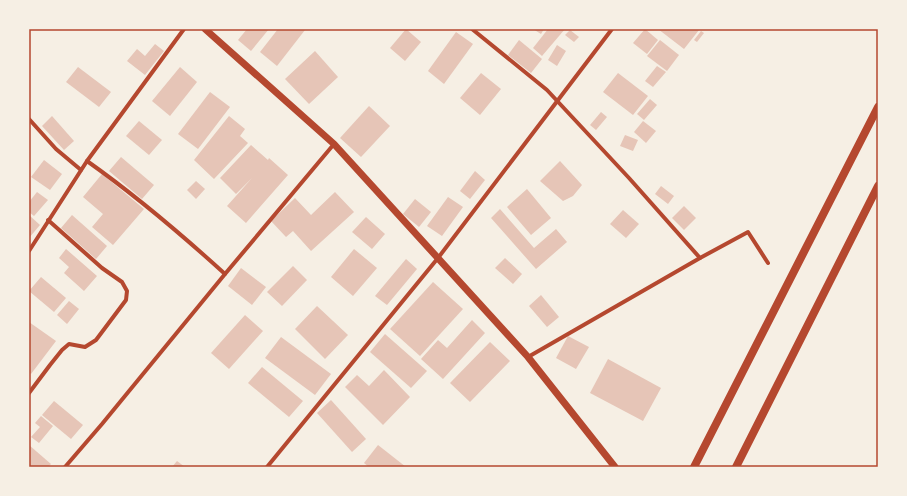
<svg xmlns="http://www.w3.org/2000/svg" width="907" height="496" viewBox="0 0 907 496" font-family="Cabin,sans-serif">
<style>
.building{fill:#e6c5b7}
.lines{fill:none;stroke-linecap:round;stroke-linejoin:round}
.minor{stroke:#b5482f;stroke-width:4}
.tertiary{stroke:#b5482f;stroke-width:7}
.secondary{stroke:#b5482f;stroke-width:8}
.neatline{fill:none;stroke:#b5482f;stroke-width:1.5}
</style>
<rect width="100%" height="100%" fill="#f6efe4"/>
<g class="building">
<polygon points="247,29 269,29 251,51 238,40"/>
<polygon points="278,29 305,30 277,66 260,52"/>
<polygon points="406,29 421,42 405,61 390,48"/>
<polygon points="533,29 544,29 541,34"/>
<polygon points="548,29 565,29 542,56 533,48"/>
<polygon points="645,29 658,40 647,54 633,43"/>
<polygon points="658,29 697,29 699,30 684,49"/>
<polygon points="570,30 579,37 574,42 565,35"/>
<polygon points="701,31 704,33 697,42 694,40"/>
<polygon points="456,32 473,44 444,84 428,71"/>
<polygon points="519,40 542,59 531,73 508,55"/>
<polygon points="660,40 679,55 667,71 647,56"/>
<polygon points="155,44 164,51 145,75 127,61 137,49 145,56"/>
<polygon points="557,45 566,51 557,66 548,60"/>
<polygon points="315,51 338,77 309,104 285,79"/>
<polygon points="657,66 666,72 653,87 645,81"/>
<polygon points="78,67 111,92 99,107 66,82"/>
<polygon points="180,67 197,82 170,116 152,101"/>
<polygon points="481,73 501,89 480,115 460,98"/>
<polygon points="618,73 648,96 633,115 603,92"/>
<polygon points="210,92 230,107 198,149 178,134"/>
<polygon points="650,99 657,105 644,120 637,114"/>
<polygon points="369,106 390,126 361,157 340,138"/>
<polygon points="601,112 607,117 596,130 590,125"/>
<polygon points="52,116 74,141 64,150 42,126"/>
<polygon points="229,116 245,129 240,136 248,143 214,179 194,160"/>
<polygon points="139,121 162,140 149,155 126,136"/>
<polygon points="643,121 656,131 646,143 634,132"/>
<polygon points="625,135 638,140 633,151 620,146"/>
<polygon points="251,145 268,160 269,158 288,175 246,223 227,206 252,178 236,194 220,178"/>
<polygon points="121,157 154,185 142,199 109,171"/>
<polygon points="44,160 62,174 50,190 31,177"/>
<polygon points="560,161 582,185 573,196 563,201 540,181"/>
<polygon points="475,171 485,180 470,199 460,191"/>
<polygon points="102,174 144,209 113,245 92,227 103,214 83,197"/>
<polygon points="196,181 205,189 196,199 187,190"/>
<polygon points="661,186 674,196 668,204 655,194"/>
<polygon points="527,189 551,218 531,235 507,207"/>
<polygon points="37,192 48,200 34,216 29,212 29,202"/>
<polygon points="335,192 354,212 311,251 293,231 286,237 271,221 295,198 311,215"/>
<polygon points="448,197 463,207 442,236 427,226"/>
<polygon points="415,199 431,212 419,227 403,214"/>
<polygon points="684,206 696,218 684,230 672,218"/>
<polygon points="500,209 534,248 556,229 567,242 536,269 491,218"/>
<polygon points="623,210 639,224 626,238 610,224"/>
<polygon points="29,215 40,225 29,238"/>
<polygon points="72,215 107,246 96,259 61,228"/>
<polygon points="366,217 385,234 372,249 352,232"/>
<polygon points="66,249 97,276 84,291 64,273 69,267 59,258"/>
<polygon points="354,249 377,268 353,296 331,277"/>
<polygon points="505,258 522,274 513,284 495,268"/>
<polygon points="406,259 417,269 387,305 375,296"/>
<polygon points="293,266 307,280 282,306 267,292"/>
<polygon points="241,268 266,287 252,305 228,286"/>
<polygon points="41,277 66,298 54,312 29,291"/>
<polygon points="433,282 463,309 420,356 390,329"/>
<polygon points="541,295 559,317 547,327 529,306"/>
<polygon points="69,301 79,309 67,324 57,315"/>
<polygon points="317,306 348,335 325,359 295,329"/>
<polygon points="245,315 263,331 229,369 211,353"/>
<polygon points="472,320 485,333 443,379 421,359 438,340 447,348"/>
<polygon points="29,322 56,341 31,374 29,372"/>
<polygon points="385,334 427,371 411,388 370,352"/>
<polygon points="568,336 589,347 576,369 556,358"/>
<polygon points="281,337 331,374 315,395 265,358"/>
<polygon points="490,342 510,361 470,402 450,383"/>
<polygon points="608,359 661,388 643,421 590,393"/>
<polygon points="262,367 303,401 289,417 248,383"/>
<polygon points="384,370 410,397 383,425 345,387 357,375 369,386"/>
<polygon points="331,400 366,439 352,452 317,413"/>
<polygon points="54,401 83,425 71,439 42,415"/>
<polygon points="41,416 53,426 39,443 31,437 40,427 35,423"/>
<polygon points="29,445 51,464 48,467 29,467"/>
<polygon points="378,445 406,467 369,467 364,463"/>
<polygon points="177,461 185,467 172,467"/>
</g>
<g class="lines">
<g class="minor">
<polyline points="472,29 547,90 629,178 700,258"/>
<polyline points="29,119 56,149 81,170"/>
<path d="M87,161c48,34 94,73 138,113"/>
<polyline points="29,251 87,161 184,29"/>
<polyline points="528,357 700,258 748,232 768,263"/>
<polyline points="29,393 50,365 62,350 69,344 85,347 96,340 126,300 127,291 122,282 102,268 48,220"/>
<polyline points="65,467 102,424 225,274 334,144"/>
<polyline points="267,467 438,258 612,29"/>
</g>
<polyline class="tertiary" points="205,29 334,144 528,357 615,467"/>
<g class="secondary">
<polyline points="694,467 878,107"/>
<polyline points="736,467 878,186"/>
</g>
</g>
<rect width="907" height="496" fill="none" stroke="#f6efe4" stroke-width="60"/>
<rect x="30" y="30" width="847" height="436" class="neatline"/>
</svg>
